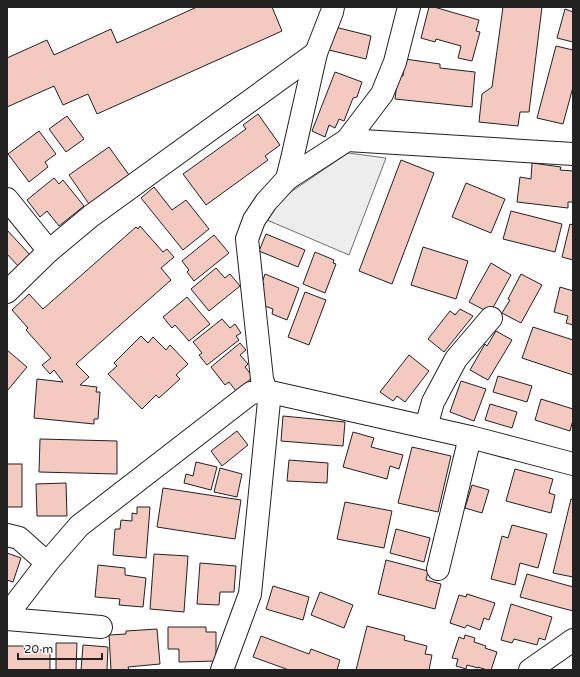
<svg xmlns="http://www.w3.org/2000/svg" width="580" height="677" viewBox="0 0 580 677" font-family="'Varela Round',sans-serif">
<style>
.parking{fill:#ededed;stroke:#6f6f6f}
.building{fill:#f3c9c0;stroke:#222}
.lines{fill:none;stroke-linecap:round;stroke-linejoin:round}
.minor-casing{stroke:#222;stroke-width:24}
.minor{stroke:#fff;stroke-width:22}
</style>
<rect width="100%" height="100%" fill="#fff"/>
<polygon class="parking" points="348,153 386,158 349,255 267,220 282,198"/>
<g class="building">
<polygon points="197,7 272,7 282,31 97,114 88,94 63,105 54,86 7,107 7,58 47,40 54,55 111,29 117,43"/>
<polygon points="429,7 434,7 479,20 476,31 480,32 472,61 458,58 461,46 436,39 435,42 421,38"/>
<polygon points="503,7 542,7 529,112 520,112 518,126 479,122 482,94 492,87"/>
<polygon points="565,9 573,12 573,42 557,38"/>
<polygon points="335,27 371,36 366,59 329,50"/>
<polygon points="556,46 573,50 573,87 563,124 537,118"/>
<polygon points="405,59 440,64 440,68 475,72 472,107 395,99 398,75 403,76"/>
<polygon points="335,72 362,82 357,97 353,98 344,121 339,119 335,128 329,125 325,137 312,131"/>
<polygon points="258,114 280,145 265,156 268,160 206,205 183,174 246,129 243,125"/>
<polygon points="67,116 84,139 66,152 49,129"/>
<polygon points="39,131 56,154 45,162 48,167 29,182 8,154"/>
<polygon points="109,147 129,175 89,204 69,175"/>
<polygon points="401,160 434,173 392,284 359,271"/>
<polygon points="532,163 561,167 560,170 573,171 573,202 568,202 568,208 517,202 520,177 531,179"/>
<polygon points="54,178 59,184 63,180 84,206 59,226 47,211 40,217 27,200"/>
<polygon points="466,183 505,199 491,233 452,217"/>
<polygon points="154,187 172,210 186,200 209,229 183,250 141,198"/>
<polygon points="511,211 562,224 555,252 503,239"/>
<polygon points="570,224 573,225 573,260 562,257"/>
<polygon points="140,226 163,252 167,249 174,257 161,268 171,280 76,364 89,377 80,385 97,387 96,392 100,392 98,419 94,419 94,424 34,418 37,379 63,382 54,370 50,374 42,365 51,358 26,330 28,328 12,310 29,294 43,309 136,227 138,229"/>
<polygon points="7,230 31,256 19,267 7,254"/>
<polygon points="266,234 305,250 298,267 259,251"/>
<polygon points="214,235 229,253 194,281 187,272 189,270 182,261"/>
<polygon points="423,247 468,261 456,299 411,285"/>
<polygon points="315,252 334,260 333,263 336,264 325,293 303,284"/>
<polygon points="491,263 511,275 490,313 469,302"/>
<polygon points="216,268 225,278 230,274 240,286 209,311 191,289"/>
<polygon points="265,274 299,288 287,320 272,314 273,309 262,305 265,299 261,297 261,291 264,284 262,283"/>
<polygon points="521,274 542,285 521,323 502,313 510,300 508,299"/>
<polygon points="560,287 573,291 573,325 566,323 568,316 554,312"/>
<polygon points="305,292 326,300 309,345 288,337"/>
<polygon points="187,297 210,324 189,341 175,325 172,328 163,317"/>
<polygon points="460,309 473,316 444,352 428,339 450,311 455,315"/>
<polygon points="222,319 230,328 235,324 241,333 236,336 239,340 207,365 199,355 202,353 193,342"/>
<polygon points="533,327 573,340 573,375 522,358"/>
<polygon points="496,331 512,340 488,380 470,370 485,344 487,346"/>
<polygon points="141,336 148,343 153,337 166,350 170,345 188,364 176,375 180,379 159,398 156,395 142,409 108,374 117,366 114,363"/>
<polygon points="240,343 246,350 240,355 248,364 245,367 253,377 236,391 229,382 225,385 211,367"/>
<polygon points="7,350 27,367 7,391"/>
<polygon points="409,355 429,371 405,402 397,396 393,401 380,392"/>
<polygon points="498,376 532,386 527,402 493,392"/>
<polygon points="461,381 486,389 474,421 450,412"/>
<polygon points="541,399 573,409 573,420 570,431 535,420"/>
<polygon points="490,404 517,412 512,428 485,420"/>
<polygon points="283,416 345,422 343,446 281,441"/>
<polygon points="237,431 248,445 222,466 211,451"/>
<polygon points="353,432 374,438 371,447 403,455 399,469 390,466 387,479 343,467"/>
<polygon points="40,439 117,441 117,474 39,472"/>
<polygon points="412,447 451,456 438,512 398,503"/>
<polygon points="289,460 328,463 327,483 287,481"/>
<polygon points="196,462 217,467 211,490 184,483 186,474 193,476"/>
<rect x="7" y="464" width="15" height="43"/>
<polygon points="220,468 242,474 237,497 214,492"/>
<polygon points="515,469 553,479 549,493 555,495 551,513 506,501"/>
<polygon points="66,483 67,516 37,516 36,484"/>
<polygon points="472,485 489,490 482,513 465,508"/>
<polygon points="163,488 241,500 235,539 157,527"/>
<polygon points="571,499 573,500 573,577 553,573"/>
<polygon points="345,502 392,511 384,548 337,539"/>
<polygon points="137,507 150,507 146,558 113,555 115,529 120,529 121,520 132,521 132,513 137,514"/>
<polygon points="512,525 547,534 538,568 520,563 515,585 491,579 502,536 508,538"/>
<polygon points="396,529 430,538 424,562 390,553"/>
<polygon points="7,553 21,558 13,582 7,580"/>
<polygon points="154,554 188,556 184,612 150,609"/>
<polygon points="386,560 428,571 426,580 441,584 435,609 378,594"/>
<polygon points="200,563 236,566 234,592 220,592 219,605 197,604"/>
<polygon points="98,565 125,568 125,575 146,578 143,607 119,605 120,599 95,597"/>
<polygon points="527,574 573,587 573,611 520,597"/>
<polygon points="273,586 309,597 303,620 266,609"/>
<polygon points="320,592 353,605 344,628 311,615"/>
<polygon points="467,594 495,603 489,620 484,618 480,630 467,625 465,628 450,623 459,595 466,597"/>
<polygon points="511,604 552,617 545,640 539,638 537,645 514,639 512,643 501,640"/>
<polygon points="367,626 405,636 404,640 427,646 425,654 432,655 429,670 356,670"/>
<polygon points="168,627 206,627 206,632 216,632 216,661 179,662 179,649 168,649"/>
<polygon points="157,629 160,664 128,667 129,670 111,670 109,635 126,634 126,631"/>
<polygon points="465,635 475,638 474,642 486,646 485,648 497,652 491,670 487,670 478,667 478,668 467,665 466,669 456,666 458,659 452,658 459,637 464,639"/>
<polygon points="261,636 309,654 311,649 340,660 337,670 289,670 253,657"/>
<polygon points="56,643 77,643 76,670 56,670"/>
<polygon points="83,645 108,647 107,670 81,670"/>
<polygon points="7,646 24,646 25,650 50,650 50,670 7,670"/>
</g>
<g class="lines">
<defs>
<g id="minor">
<polyline points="347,140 382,94 395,62 409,7"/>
<polyline points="287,179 292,159 316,53 332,12 333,7"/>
<polyline points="7,199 49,251"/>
<polyline points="7,292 49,251 91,216 316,53"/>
<polyline points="426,427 433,402 456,359 491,318"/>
<polyline points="7,535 19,538 47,563"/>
<polyline points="438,569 470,437"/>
<polyline points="7,615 47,563 79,526 251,393 266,391 470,437 573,464"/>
<polyline points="7,619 101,627"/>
<polyline points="222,670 250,594 269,401 262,379 247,239 254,220 266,202 287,179 347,140 573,154"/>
<polyline points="530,670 573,640"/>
</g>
</defs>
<use href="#minor" class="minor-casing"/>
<use href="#minor" class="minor"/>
</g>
<rect width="580" height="677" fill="none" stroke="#222222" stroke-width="16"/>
<path d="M18 653v6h84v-6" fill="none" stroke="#222222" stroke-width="2"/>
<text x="24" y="653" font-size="12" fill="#222222" stroke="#ffffff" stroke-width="3" paint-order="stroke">20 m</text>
</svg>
